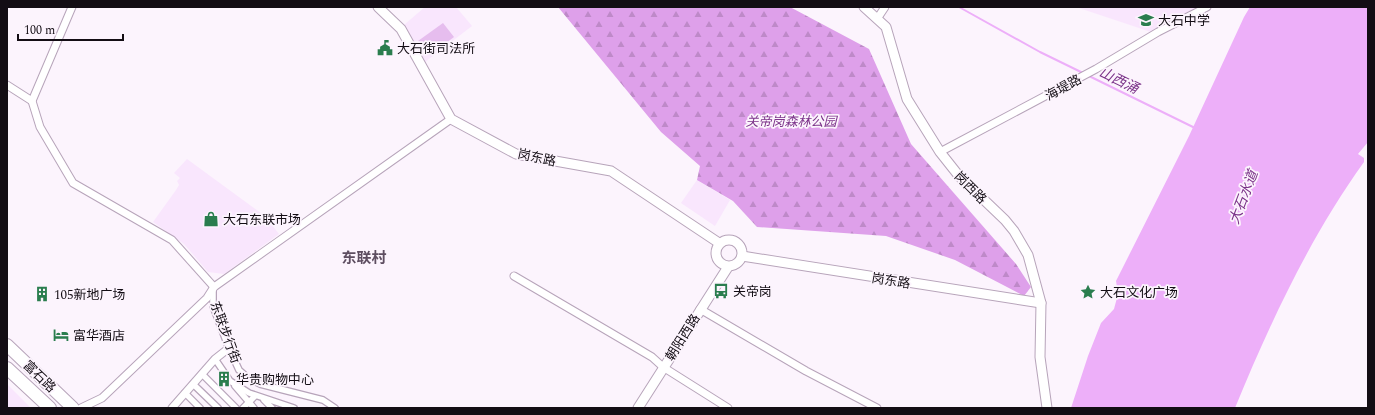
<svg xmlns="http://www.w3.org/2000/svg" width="1375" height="415" viewBox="0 0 1375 415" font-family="Spectral,'Noto Sans SC',serif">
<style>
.built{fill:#f9e6fd}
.grass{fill:#e6bdee}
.forest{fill:url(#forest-firs)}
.water{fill:#edaff9}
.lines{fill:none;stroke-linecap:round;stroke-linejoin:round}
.stream{stroke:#edaff9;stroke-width:2}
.pedestrian-casing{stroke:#b7a4ba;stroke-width:8}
.minor-casing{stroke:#b7a4ba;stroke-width:9}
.tertiary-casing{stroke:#b7a4ba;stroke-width:11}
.trunk-casing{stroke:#b7a4ba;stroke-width:14}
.pedestrian{stroke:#fff;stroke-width:5.5}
.minor{stroke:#fff;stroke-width:7}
.tertiary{stroke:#fff;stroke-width:9}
.trunk{stroke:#fff;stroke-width:12}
.labels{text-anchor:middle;stroke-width:3.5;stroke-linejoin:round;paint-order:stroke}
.poi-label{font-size:13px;fill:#130d14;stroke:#fcf4fd;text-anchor:start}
.street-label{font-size:13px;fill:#130d14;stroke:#fcf4fd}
.park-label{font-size:13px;font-style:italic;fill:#7c338a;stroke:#fcf4fd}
.water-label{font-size:14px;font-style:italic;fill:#7a3288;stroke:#fcf4fd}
.quarter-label{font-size:15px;font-weight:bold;fill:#5e4e61;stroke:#fcf4fd}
</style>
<defs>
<pattern id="forest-firs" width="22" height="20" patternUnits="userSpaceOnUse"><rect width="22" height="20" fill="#dea0ea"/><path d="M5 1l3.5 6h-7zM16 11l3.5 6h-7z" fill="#be89c8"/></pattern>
</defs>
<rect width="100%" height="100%" fill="#fcf4fd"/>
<g class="built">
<polygon points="425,7 456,7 472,26 425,62 404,25"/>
<polygon points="1076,7 1200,7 1154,33"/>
<polygon points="187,159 265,216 279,234 224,274 208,272 184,244 153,222 176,190 179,185 177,181 180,178 174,173"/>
<polygon points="697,180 730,200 715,226 681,203"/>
<polygon points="7,384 31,408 7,408"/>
</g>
<polygon class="grass" points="443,23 454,37 430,55 418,41"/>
<polygon class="forest" points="558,7 790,7 869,49 911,144 1016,264 1031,287 1024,296 955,260 886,236 757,227 733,201 697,180 700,166 661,132"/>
<path class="water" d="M1250,7h118v135l-10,12 6,4v4c-54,75 -94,161 -129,246h-164l17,-52 13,-33 13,-14 4,-15 -2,-13 73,-145 55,-119z"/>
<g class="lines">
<g class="stream">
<polyline points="959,7 1040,52 1083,73"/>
<polyline points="1087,75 1195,128"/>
</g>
<defs>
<g id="pedestrian">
<polyline points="213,290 213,306 228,346 239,370 248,378 260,384 323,400 335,408"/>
<polyline points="215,359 230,381 249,393 294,408"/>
<polyline points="202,374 236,408"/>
<polyline points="193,384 218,408"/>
<polyline points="235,386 254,408"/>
<polyline points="185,393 200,408"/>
<polyline points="264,400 272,408"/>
<polyline points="243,408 255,396"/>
</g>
<g id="minor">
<polyline points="72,7 32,101 40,127 73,183 172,240 214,287"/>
<polyline points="877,19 885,7"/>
<polyline points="7,85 32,101"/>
<polyline points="940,152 1096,69 1158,32 1207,7"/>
<polyline points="514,276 652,357 663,367 728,408"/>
<polyline points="700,309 806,371 877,408"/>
<polyline points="81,408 102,398 207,298 214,287 451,119"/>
<polyline points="172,408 215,359 229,348"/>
</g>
<g id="tertiary">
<polyline points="378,7 401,29 451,119 516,154 611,171 719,243"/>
<polyline points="864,7 886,27 907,99 940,152 959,176 1005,220 1014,231 1028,255 1041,303 1040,357 1047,408"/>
<circle cx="729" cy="253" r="13"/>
<polyline points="742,256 1041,303"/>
<polyline points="638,408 728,267"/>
</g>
<g id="trunk">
<polyline points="7,345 73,408"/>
<polyline points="7,368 50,408"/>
</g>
</defs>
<use href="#pedestrian" class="pedestrian-casing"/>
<use href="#minor" class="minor-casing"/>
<use href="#tertiary" class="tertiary-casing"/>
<use href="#trunk" class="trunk-casing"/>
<use href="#pedestrian" class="pedestrian"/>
<use href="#minor" class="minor"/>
<use href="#tertiary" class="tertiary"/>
<use href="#trunk" class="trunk"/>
</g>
<defs>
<symbol id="school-bare" viewBox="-9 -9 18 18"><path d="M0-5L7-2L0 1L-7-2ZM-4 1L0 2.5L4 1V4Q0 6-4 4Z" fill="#2a7d4e" stroke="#fcf4fd" stroke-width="2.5" paint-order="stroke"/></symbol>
<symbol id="civic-bare" viewBox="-9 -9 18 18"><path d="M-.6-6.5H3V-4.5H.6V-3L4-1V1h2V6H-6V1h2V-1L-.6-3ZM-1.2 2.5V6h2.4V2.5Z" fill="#2a7d4e" stroke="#fcf4fd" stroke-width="2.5" paint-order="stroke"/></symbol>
<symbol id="shop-bare" viewBox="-9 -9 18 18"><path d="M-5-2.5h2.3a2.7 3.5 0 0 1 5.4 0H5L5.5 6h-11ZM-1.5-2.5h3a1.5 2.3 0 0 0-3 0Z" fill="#2a7d4e" stroke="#fcf4fd" stroke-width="2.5" paint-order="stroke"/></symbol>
<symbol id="bus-bare" viewBox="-9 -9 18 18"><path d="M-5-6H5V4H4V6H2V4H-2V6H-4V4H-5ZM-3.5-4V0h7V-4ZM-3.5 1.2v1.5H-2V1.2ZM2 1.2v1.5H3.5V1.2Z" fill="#2a7d4e" stroke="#fcf4fd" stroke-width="2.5" paint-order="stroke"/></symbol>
<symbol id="sight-bare" viewBox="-9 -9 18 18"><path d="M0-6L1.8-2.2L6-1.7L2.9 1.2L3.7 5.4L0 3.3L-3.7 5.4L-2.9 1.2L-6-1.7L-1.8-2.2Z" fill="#2a7d4e" stroke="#fcf4fd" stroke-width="2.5" paint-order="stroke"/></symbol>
<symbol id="building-bare" viewBox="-9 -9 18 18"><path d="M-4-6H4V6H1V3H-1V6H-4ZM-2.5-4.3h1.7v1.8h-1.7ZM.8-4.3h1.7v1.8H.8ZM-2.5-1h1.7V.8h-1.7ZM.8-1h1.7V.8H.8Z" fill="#2a7d4e" stroke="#fcf4fd" stroke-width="2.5" paint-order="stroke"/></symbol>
<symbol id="hotel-bare" viewBox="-9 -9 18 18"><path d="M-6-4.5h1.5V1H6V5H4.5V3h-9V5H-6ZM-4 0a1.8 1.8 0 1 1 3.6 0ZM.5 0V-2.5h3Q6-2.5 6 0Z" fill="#2a7d4e" stroke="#fcf4fd" stroke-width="2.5" paint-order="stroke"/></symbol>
</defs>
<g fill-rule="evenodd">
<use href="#school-bare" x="1135" y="9" width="22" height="22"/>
<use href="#civic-bare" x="374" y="37" width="22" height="22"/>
<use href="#shop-bare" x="200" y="208" width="22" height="22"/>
<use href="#bus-bare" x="710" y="280" width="22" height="22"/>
<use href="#sight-bare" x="1077" y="281" width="22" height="22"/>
<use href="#building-bare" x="31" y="283" width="22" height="22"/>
<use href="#hotel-bare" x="50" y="324" width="22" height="22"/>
<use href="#building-bare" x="213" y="368" width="22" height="22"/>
</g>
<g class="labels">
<g class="poi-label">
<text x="1158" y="25">大石中学</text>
<text x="397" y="53">大石街司法所</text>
<text x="223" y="224">大石东联市场</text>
<text x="733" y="296">关帝岗</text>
<text x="1100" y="297">大石文化广场</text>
<text x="54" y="299">105新地广场</text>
<text x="73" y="340">富华酒店</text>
<text x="236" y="384">华贵购物中心</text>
</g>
<g class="street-label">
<text transform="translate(1063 87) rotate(-29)" y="5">海堤路</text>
<text transform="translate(537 157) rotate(12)" y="5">岗东路</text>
<text transform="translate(971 187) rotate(45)" y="5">岗西路</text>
<text transform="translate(891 280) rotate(9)" y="5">岗东路</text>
<text transform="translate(226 332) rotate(70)" y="5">东联步行街</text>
<text transform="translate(682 337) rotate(-58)" y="5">朝阳西路</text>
<text transform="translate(40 376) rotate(44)" y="5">富石路</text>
</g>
<g class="park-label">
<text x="791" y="126">关帝岗森林公园</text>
</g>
<g class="water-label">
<text transform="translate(1119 80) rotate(26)" y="5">山西涌</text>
<text transform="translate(1243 197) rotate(-69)" y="5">大石水道</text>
</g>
<g class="quarter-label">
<text x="364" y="263">东联村</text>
</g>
</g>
<rect width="1375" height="415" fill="none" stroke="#130d14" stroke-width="16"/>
<path d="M18 34v6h105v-6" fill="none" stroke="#130d14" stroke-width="2"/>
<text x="24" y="34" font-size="12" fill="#130d14" stroke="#fcf4fd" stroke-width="3" paint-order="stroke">100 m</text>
</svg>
